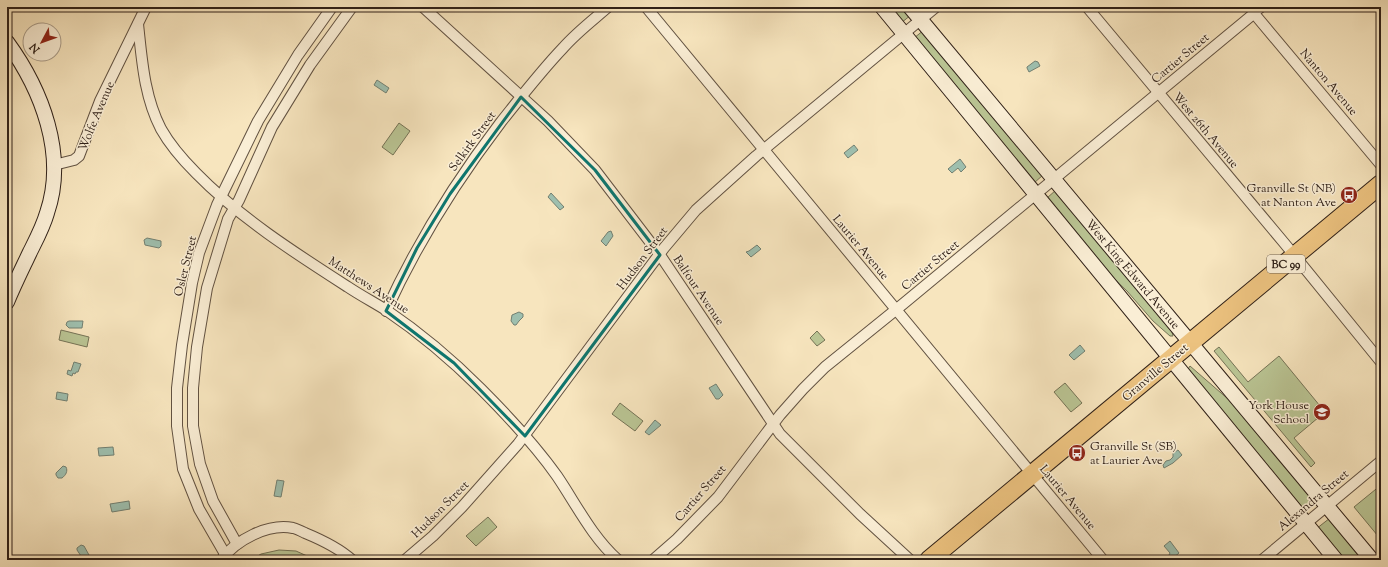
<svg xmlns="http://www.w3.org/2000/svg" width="1388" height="567" viewBox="0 0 1388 567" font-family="'Sorts Mill Goudy',serif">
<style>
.green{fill:#bac594;stroke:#757356}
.water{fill:#9ebfae;stroke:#728072}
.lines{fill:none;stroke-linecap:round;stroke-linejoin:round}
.street-casing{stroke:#625242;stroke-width:12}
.secondary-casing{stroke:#302118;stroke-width:16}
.highway-casing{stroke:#302118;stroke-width:20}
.street{stroke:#faeed5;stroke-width:10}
.secondary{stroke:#faeed5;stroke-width:14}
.highway{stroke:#ecc27f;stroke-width:18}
.marked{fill:none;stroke:#0f766e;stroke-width:3;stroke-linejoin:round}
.labels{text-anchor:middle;stroke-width:3;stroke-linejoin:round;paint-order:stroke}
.shield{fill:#faeed5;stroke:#6d5e51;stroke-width:1}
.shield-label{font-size:11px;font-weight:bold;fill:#302118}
.street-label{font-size:12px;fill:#302118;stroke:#faeed5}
.poi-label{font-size:12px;fill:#302118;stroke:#faeed5;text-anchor:end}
</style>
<rect width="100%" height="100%" fill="#f7e5be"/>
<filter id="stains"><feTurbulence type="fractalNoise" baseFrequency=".005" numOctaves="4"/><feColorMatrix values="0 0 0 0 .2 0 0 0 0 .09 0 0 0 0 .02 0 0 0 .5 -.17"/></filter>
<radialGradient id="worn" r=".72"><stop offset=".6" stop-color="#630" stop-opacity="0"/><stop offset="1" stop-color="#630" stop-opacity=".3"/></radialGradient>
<g class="green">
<polygon points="887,7 905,7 911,15 901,23"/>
<polygon points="924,30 1043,175 1034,183 914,38"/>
<polygon points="399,123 410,131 393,155 382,147"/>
<polygon points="1056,190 1172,332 1173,336 1170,336 1153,321 1127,291 1105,270 1047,198"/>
<polygon points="61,330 89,337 87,347 59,340"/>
<polygon points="817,331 825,340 817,346 810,338"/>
<polygon points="1219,347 1248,382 1279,356 1325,412 1294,438 1315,463 1311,467 1214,351"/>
<polygon points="1190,366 1236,406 1318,502 1304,513 1188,369"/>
<polygon points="1065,383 1082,403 1071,412 1054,392"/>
<polygon points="620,403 643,421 635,431 612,414"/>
<polygon points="1381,485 1381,533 1378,536 1354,507"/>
<polygon points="488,517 497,527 476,546 466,536"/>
<polygon points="1330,518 1365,560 1342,560 1316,529"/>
<polygon points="279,550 296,551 316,560 251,560 261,554"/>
</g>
<g class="water">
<polygon points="1035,61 1038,62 1040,66 1029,72 1027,68 1027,67"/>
<polygon points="377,80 389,88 386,93 374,85"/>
<polygon points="854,145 858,150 848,158 844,153"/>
<polygon points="960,159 966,167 961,172 958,168 952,173 948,169"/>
<polygon points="551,193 564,207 560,210 548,197"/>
<polygon points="611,231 613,236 606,246 601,241 608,232"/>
<polygon points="147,238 161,241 161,246 159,248 145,245 144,240"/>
<polygon points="757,245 761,249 751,257 746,252 749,251"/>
<polygon points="519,312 523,314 523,317 519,321 516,325 514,325 511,321 512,315"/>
<polygon points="69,321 83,321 82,328 69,328 66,325 67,322"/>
<polygon points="1080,345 1085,351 1074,360 1069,355"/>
<polygon points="74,362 81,364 78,372 76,372 75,374 73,373 72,376 67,374 68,370 71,371"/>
<polygon points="716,384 723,395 719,399 716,399 709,388"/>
<polygon points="57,392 68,394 67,401 56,399"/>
<polygon points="655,420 661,425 649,435 645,432"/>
<polygon points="113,447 114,455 99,456 98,448"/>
<polygon points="1178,450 1182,455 1173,463 1164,468 1163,465 1166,461 1170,460 1173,457 1173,453"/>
<path d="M63,466l3,1c2,4 0,8 -4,11h-4l-2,-3v-2z"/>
<polygon points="277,480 284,481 281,497 274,496"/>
<polygon points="129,501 130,509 112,512 110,504"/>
<polygon points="1170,541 1179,553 1172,559 1169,555 1170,553 1164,546"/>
<polygon points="81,545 84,546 89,555 87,560 83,559 77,550 77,548"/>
</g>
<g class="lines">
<defs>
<g id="street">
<polyline points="423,7 548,121 595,170 660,255 780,434 860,514 910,560"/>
<polyline points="646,7 1103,560"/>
<polyline points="1087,7 1285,244 1381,362"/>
<polyline points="1257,10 1261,7"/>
<polyline points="1257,17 1381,165"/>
<path d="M138,24c4,36 6,72 23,105 9,16 22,31 35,44 44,45 99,80 152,114 12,8 25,15 38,23 34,23 66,50 95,79 27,27 54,56 76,87 19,28 35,61 61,84"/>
<polyline points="54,165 74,160 79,156 100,101 146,7"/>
<path d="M386,311c31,-68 70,-130 115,-189 20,-25 40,-51 62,-74 13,-15 30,-28 45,-41"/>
<polyline points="237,544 213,501 200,464 193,426 193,388 197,347 207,288 228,219 239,200 272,127 310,65 352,7"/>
<polyline points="225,554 199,509 183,469 177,426 177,388 182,345 192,283 199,253 217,205 258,121 298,55 332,7"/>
<path d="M221,560c15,-20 47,-37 72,-32 4,1 8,3 12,5 17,7 34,15 47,27"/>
<polyline points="405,560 433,536 462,507 518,444 664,248 696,210 756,156 936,7"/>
<polyline points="653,560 677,539 718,497 780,415 803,389 825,367 903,304 1251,16"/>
<polyline points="1262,560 1381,461"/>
</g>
<g id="secondary">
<polyline points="882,7 1336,560"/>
<polyline points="910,7 1372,560"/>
<path d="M7,42c35,48 60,113 40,171 -4,14 -11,27 -17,39 -8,17 -16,33 -23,50"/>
</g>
<polyline id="highway" points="929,560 1381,184"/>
</defs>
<use href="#street" class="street-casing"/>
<use href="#secondary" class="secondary-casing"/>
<use href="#highway" class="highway-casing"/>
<use href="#street" class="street"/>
<use href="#secondary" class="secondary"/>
<use href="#highway" class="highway"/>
</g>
<path class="marked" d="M521,97l74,73 65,85 -135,181 -71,-73 -68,-52 31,-63 33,-54z"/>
<defs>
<symbol id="bus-disc" viewBox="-11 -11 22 22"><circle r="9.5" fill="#8f2418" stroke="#faeed5"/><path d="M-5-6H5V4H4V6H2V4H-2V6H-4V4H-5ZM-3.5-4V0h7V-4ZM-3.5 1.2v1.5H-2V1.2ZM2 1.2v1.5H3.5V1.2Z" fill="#fff"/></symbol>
<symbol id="school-disc" viewBox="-11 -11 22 22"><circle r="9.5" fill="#8f2418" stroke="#faeed5"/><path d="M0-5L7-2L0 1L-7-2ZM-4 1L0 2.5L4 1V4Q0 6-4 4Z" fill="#fff"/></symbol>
</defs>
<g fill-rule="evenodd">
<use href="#bus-disc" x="1339" y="185" width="20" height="20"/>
<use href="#school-disc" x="1312" y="402" width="20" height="20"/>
<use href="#bus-disc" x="1067" y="443" width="20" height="20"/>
</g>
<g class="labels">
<rect class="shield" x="1267" y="255" width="38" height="18" rx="3"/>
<g class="shield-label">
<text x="1286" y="268">BC 99</text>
</g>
<g class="street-label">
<text transform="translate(1180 58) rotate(-40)" y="4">Cartier Street</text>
<text transform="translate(1329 82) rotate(50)" y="4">Nanton Avenue</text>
<text transform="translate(96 116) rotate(-67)" y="4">Wolfe Avenue</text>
<text transform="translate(1206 130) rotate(50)" y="4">West 26th Avenue</text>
<text transform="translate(472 141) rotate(-54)" y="4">Selkirk Street</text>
<text transform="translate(861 247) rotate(50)" y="4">Laurier Avenue</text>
<text transform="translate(642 258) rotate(-53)" y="4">Hudson Street</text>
<text transform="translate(930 265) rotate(-40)" y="4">Cartier Street</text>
<text transform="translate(185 266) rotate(-76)" y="4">Osler Street</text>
<text transform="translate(1133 274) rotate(50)" y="4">West King Edward Avenue</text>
<text transform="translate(369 285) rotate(33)" y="4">Matthews Avenue</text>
<text transform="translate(699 290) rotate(56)" y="4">Balfour Avenue</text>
<text transform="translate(1155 372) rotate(-40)" y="4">Granville Street</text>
<text transform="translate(700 493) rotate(-49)" y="4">Cartier Street</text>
<text transform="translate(1068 497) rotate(50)" y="4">Laurier Avenue</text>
<text transform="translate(1313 500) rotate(-40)" y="4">Alexandra Street</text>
<text transform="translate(440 509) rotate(-45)" y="4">Hudson Street</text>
</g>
<g class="poi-label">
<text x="1336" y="192">Granville St (NB)<tspan x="1336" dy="14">at Nanton Ave</tspan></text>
<text x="1309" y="409">York House<tspan x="1309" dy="14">School</tspan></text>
<text x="1090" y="450" text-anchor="start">Granville St (SB)<tspan x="1090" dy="14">at Laurier Ave</tspan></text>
</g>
</g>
<rect width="1388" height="567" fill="none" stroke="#f7e5be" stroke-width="24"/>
<rect x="8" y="8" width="1372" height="551" fill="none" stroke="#302118" stroke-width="2"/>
<rect x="12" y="12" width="1364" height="543" fill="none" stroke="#302118"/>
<g transform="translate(42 42) rotate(229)"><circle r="19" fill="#faeed5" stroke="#a99c89"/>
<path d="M0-3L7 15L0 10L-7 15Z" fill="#8f2418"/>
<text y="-6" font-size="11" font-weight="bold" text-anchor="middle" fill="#302118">N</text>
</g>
<rect width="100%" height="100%" filter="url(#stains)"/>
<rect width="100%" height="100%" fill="url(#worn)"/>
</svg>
